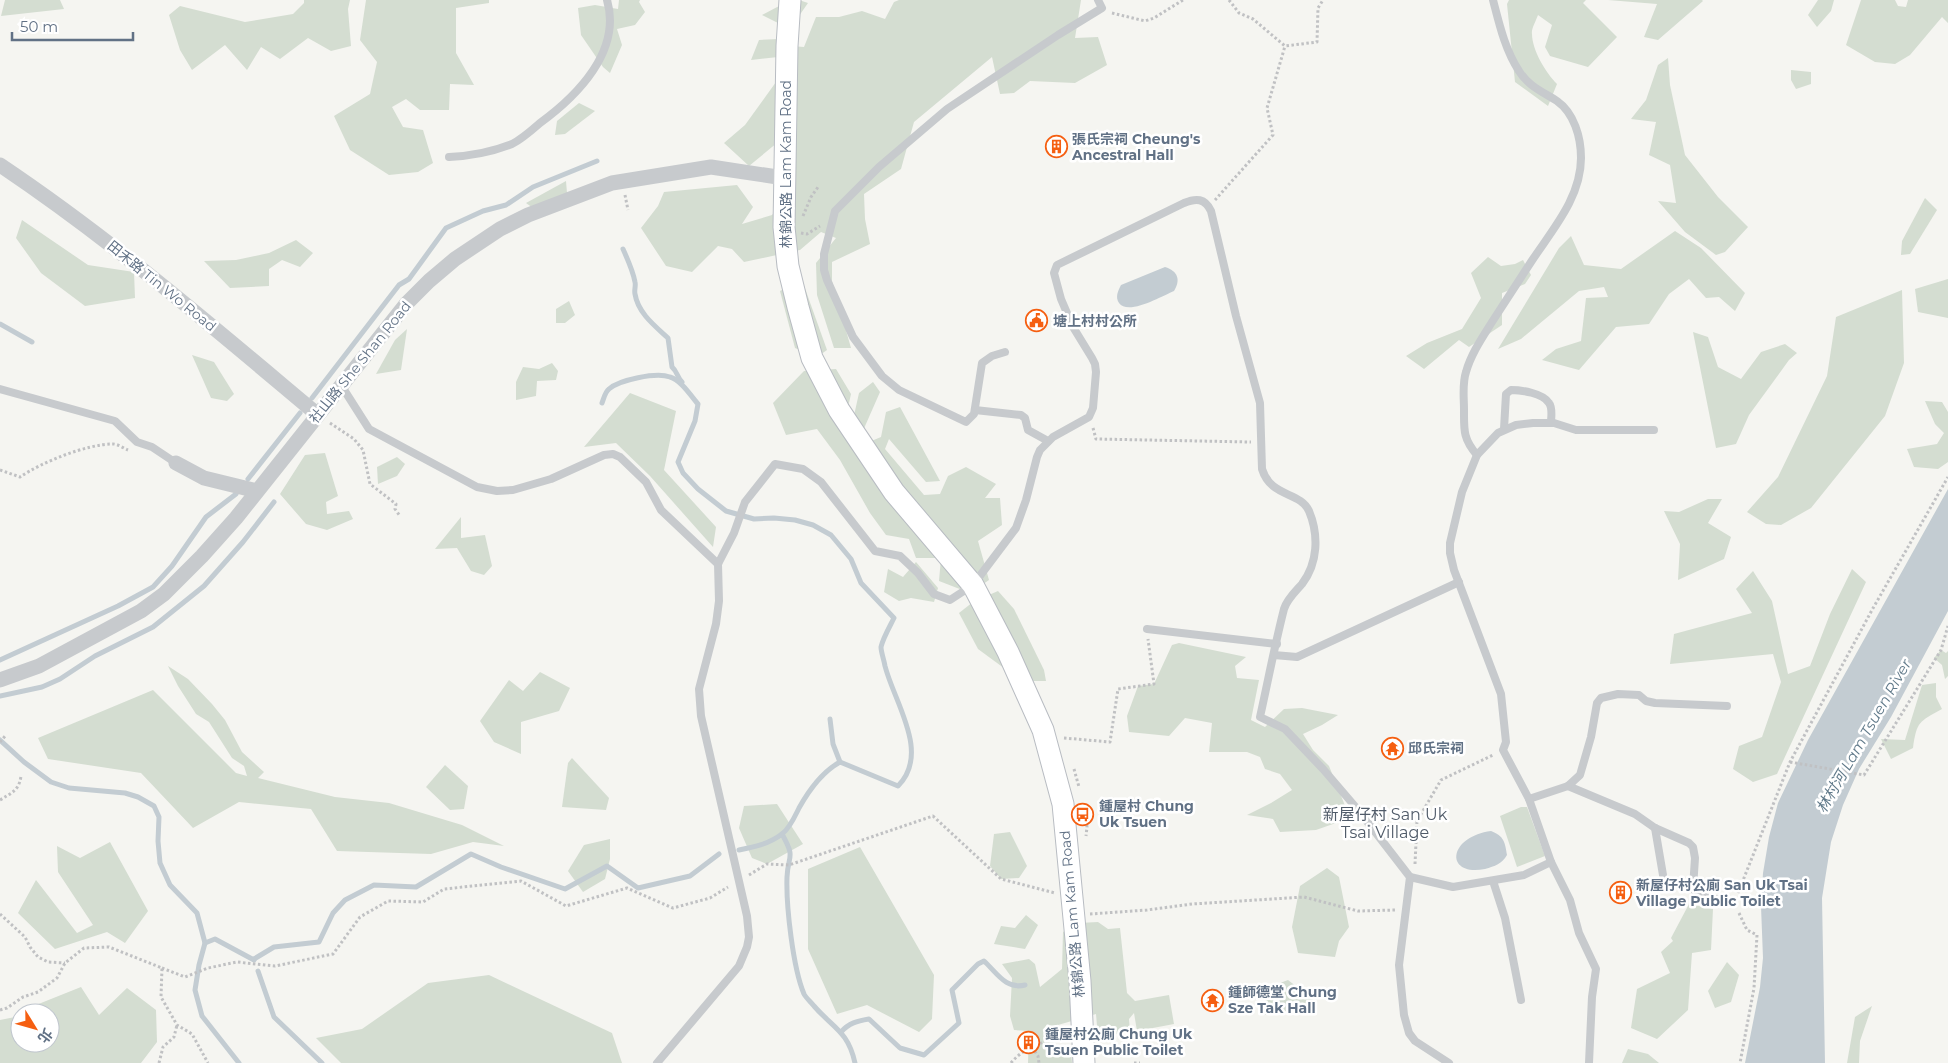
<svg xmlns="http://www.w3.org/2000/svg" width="1948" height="1063" viewBox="0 0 1948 1063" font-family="Montserrat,'Noto Sans TC',sans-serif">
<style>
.green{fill:#d4ddd1}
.water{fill:#c3ccd2}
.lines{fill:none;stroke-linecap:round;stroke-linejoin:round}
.stream{stroke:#c3ccd2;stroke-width:5}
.secondary-casing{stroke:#b8bcc2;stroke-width:23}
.path{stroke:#c0c1c3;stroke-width:3;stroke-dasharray:2.5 2.5;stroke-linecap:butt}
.lane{stroke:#c7cacd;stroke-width:8}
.street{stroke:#c7cacd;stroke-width:15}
.secondary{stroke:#fff;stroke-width:21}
.labels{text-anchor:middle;stroke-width:5;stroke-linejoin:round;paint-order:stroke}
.poi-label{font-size:14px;font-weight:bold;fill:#617185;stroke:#fff;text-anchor:start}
.street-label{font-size:14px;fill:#617185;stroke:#fff}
.water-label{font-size:15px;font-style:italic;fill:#617a8a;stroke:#fff}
.quarter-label{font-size:16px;fill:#505b69;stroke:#fff}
</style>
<rect width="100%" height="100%" fill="#f5f5f1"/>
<g class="green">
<polygon points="5,0 60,0 64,9 1,16"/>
<polygon points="304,0 350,0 348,9 351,46 331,51 308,38 280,59 261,47 247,70 225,45 192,70 180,50 169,15 180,6 245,22 293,14 304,3"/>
<polygon points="366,0 489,0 489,3 456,8 456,53 474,85 450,84 449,110 420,110 406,99 392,107 403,127 423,130 433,163 418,172 389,175 350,150 334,116 370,94 377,62 360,40"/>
<polygon points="619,0 640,0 639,2 645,12 635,25 617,29 622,45 610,73 603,67 581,35 578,8 595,5 618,9"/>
<polygon points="799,0 808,3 792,26 791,46 804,47 816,17 839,17 862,11 885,19 894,2 899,0 1081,0 1075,38 1098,37 1107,65 1075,83 1030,81 1014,93 1000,94 992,57 914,122 901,169 864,194 865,219 870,244 832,262 832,281 851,348 834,348 817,295 816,263 836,238 821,232 800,250 744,262 732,249 718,246 692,272 666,266 641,228 658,206 664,192 737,185 753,207 742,224 772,215 786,197 789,133 749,166 724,143 745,125 776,82 778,57 751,60 759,40 779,39 782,25 762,15 781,5"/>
<path d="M1509,0h77l-3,3 34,34 -29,30 -38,-11 -5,-9 7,-22 -14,-10c-2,6 -7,14 -6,19 0,16 14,39 25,50l-9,22 -33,-24 -8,-78z"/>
<polygon points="1608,0 1702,0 1703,1 1658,40 1644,37 1657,4"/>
<polygon points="1818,0 1834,0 1831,11 1817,27 1808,15"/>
<polygon points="1861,0 1895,0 1898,6 1906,7 1908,0 1948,0 1948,23 1942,17 1910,55 1895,64 1875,62 1846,45"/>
<polygon points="1668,58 1670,85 1685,155 1718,197 1748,227 1725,252 1716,255 1685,232 1658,201 1676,203 1670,165 1649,155 1656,122 1631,119 1646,100 1658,65"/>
<polygon points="1791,70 1811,72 1811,84 1796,89 1791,80"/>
<polygon points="579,103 595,111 565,134 555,135 557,121"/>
<polygon points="566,181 567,193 533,208 526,203"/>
<polygon points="1925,198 1937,210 1910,254 1901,255 1902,241"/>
<polygon points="22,220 88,265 134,272 135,298 85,306 41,273 16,238"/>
<polygon points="1675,231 1701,248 1745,293 1735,311 1719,297 1706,298 1689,279 1669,294 1649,324 1616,327 1579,370 1542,360 1556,349 1581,341 1586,298 1608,297 1604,287 1579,291 1521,339 1498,349 1559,248 1571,236 1584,265 1621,269"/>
<polygon points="296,240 313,253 300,267 282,260 269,269 269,286 230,288 204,261 236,260 269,253"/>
<polygon points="1488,257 1501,266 1515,264 1523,260 1531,275 1525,284 1502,293 1502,325 1469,347 1459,340 1424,369 1406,356 1427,343 1462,329 1481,298 1471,273"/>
<polygon points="1948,279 1948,318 1918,312 1915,289"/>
<polygon points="802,280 827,350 817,357 795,348 780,291"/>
<polygon points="1902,290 1904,363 1885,416 1811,508 1781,525 1766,524 1747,512 1778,477 1827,376 1836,317"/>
<polygon points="569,301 575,315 565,323 556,323 556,309"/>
<polygon points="407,329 401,370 376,374 395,340"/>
<polygon points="1693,332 1708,337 1718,367 1741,379 1761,352 1785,344 1797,353 1789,360 1749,415 1736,444 1716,448"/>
<polygon points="192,355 214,362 234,394 227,401 211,398"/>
<polygon points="552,363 558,371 556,380 537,381 536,396 516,400 516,382 523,367 539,369"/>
<polygon points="836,369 851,394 847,412 853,420 859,393 873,382 880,392 862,433 869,442 881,437 886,412 900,407 940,481 926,482 889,439 885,449 924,495 940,494 948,476 966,467 996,484 985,498 1000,498 1002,525 978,541 989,580 970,593 939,581 941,558 916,558 909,539 886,535 870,513 840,460 817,429 786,435 773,403 804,371"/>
<polygon points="630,393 676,411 664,470 716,527 713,547 650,476 616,443 584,447"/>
<polygon points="1925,401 1942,402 1948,412 1948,462 1938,469 1914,467 1907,449 1937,444 1944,433 1935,424"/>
<polygon points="325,453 338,496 326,502 327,514 349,511 353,519 327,530 306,524 280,494 305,455"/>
<polygon points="397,457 405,464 397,476 378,484 377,467"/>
<polygon points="1708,499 1722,499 1708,523 1731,537 1724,559 1678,580 1680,544 1664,511 1679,512"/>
<polygon points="461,517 461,538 485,535 492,566 484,575 471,571 457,548 435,549"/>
<polygon points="916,562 938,588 934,602 911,598 899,601 884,592 888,569 903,577"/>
<polygon points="1852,569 1866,582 1777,774 1753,782 1733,769 1739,746 1762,737 1781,682 1773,654 1670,664 1674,634 1752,613 1736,589 1753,571 1772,601 1788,674 1810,666 1830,614"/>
<polygon points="998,591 1014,609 1044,670 1046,681 1030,681 1012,674 978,649 959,613 973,602"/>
<polygon points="1179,643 1246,657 1235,666 1237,678 1259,680 1251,720 1265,727 1284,709 1302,708 1338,715 1322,725 1303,734 1313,750 1329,766 1350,818 1316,830 1280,832 1273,819 1247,815 1271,803 1292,790 1280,774 1265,769 1260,757 1247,752 1209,752 1212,723 1185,718 1169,736 1129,732 1127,716 1138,686 1154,684 1172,645"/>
<polygon points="1941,650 1946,653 1948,651 1948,676 1945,679 1942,665 1934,658"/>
<polygon points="168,666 188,679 212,704 225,720 242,752 264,772 258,778 335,797 389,803 462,825 504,846 473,842 431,854 337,851 311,809 239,802 193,828 141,773 48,759 38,738 153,690 236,773 247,776 244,766 232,758 209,722 196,714 178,686"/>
<polygon points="540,672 570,688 559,711 521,722 521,754 494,742 480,721 509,680 523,691"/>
<path d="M1936,683v14l6,12c-23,13 -25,12 -29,39l-22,11 -10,-20 24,1 17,-55z"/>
<polygon points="572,758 609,798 606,810 562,807 568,763"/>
<polygon points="445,765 468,786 464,809 450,810 426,787"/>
<polygon points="777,804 803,844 767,864 752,858 739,828 744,806"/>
<polygon points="1521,807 1527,807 1545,856 1517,867 1500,816"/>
<polygon points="1010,832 1027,866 1019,878 1001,879 990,866 994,834"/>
<polygon points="610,839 610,859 605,879 583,892 568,871 584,845"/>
<polygon points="110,842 148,911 125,943 107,932 55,949 18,913 36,880 77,933 93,925 58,872 57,846 80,858"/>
<polygon points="860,847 934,975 932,1019 919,1032 867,1005 837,1014 808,949 808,869"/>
<polygon points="1327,868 1339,877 1349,927 1339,941 1335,957 1298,953 1292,927 1300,886"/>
<polygon points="1689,904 1713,909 1711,950 1692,953 1688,1010 1657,1039 1631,1028 1637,989 1670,973 1661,952 1673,941 1671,938"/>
<polygon points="1026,915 1038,925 1025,949 994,944 1001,926 1015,928"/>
<polygon points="1098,922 1108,929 1120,928 1127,993 1135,1001 1169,995 1174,1024 1137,1031 1134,1013 1129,1019 1130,1032 1098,1037 1096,1014 1051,1027 1054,1045 1071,1052 1072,1063 1028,1063 1029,1031 1014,1030 1010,1016 1012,978 1002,964 1029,959 1035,964 1040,987 1062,969 1063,932 1079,923"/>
<polygon points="1727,962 1739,975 1731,1002 1715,1008 1708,991"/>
<polygon points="489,975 612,1033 622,1063 341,1063 316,1038 362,1029 428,983"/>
<polygon points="1288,980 1314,1000 1310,1009 1301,1005 1283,1012 1264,1015 1267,988"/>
<polygon points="81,987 99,1015 127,988 156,1010 157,1042 141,1063 0,1063 0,1020 20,1016 20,1043 50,1043 50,1013 23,1013 26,1009"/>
<polygon points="1872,1006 1860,1041 1859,1063 1847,1063 1855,1017"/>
<polygon points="1628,1049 1648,1054 1659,1063 1622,1063"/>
</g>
<g class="water">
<path d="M1165,267c13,4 16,13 9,24 -12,5 -46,25 -55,12 -4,-6 -1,-12 2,-18z"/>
<polygon points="1948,489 1948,611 1891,717 1859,769 1843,805 1831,842 1822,898 1825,1063 1745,1063 1760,987 1763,958 1761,906 1763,873 1769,837 1778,803 1808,740"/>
<path d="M1491,831c13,5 14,11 16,24 -5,9 -12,11 -22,14 -40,8 -38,-32 6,-38z"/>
</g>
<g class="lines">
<g class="stream">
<path d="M623,249c5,11 10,22 12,33 1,4 -1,8 0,12 3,19 20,32 33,44l4,29c5,4 5,10 10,15"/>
<polyline points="0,324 32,342"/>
<polyline points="312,398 399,285 409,279 446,228 483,211 506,205 533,187 597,161"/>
<path d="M602,403c2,-5 3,-11 7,-14 10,-9 47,-17 61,-12 11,3 21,19 28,27l-3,17 -17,41 5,11 15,16 28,22 28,8 20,-1 21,2 18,5 18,10 20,24 10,24 33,35c-4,8 -11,20 -13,29 0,5 3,13 4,19 9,36 46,87 13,120l-58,-24c-18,10 -31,28 -41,46 -4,8 -9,20 -17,26 -13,10 -28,13 -43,16"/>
<polyline points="248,479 300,413"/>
<polyline points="0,660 118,606 153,587 172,566 206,517 236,494"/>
<polyline points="0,696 42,687 60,679 95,656 153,627 204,586 243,542 274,502"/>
<polyline points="830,719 833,744 840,762"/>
<polyline points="0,740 24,762 51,782 69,788 125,793 138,797 154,806 159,817 158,841 160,863 170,885 197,913 205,943 199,965 195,990 202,1016 239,1063"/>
<path d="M782,834c14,25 6,20 5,43 -1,29 6,91 17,117 2,4 7,8 10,12 19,22 34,25 41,57"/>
<polyline points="205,943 215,939 254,960"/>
<polyline points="254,959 274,947 319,942 333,913 345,900 374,885 416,887 471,854 501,867 565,889 607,866 638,888 690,876 719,854"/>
<polyline points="258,971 274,1017 322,1063"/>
<path d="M841,1032c8,-9 16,-11 28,-13l31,29 24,7 35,-32 -7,-33 26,-26 6,-3c13,12 22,29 41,24"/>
</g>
<defs>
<polyline id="secondary" points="790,0 787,46 784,227 788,266 798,307 812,358 839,410 894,492 973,585 1008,652 1043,730 1063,804 1080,981 1084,1063"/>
</defs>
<use href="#secondary" class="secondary-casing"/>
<g class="path">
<polyline points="1229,0 1239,13 1253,19 1285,46 1317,42 1318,8 1323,0"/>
<polyline points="1112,13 1145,21 1154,18 1183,0"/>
<polyline points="625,195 628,210"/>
<polyline points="1215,200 1273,135 1267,108 1285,46"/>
<polyline points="803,216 811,197 818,187"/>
<polyline points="801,233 807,234 820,226"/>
<polyline points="330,423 354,439 363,450 370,484 396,504 395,509 400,516"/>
<polyline points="1093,428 1096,439 1251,442"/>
<path d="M0,470l20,7c22,-15 67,-33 93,-33 5,0 10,4 15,6"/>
<polyline points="1064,738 1110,742 1118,689 1154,684 1148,639"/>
<polyline points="0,742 6,735"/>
<polyline points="1790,762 1864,775 1941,650 1948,626"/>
<polyline points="1074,769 1079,787"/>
<path d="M0,800c11,-7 19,-9 21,-24"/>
<polyline points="1084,810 1087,827 1086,836"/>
<polyline points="1415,864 1417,821 1441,780 1493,755"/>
<polyline points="749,875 767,864 789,865 933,816 1001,879 1055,893"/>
<polyline points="1738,893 1790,762 1872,610 1948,477"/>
<polyline points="1739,913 1747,930 1757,935 1754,988 1740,1063"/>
<polyline points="0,914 25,937 30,947 38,957 48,962 65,963"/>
<polyline points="1090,914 1147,910 1192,904 1304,897 1358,911 1396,910"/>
<polyline points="162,968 185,977 208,968 237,962 275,966 333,954 360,917 388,901 423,902 444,889 521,881 566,906 627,888 673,908 710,898 728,887"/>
<polyline points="0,1010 7,1008 23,997 38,992 57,978 65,963 84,948 109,947 162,968 161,997 177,1025 192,1034 208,1063"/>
<polyline points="1032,1047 1038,1056 1039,1063"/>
<polyline points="159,1063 163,1047 174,1037 177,1025"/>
<path d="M1011,1063c12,-15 32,-22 51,-26"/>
<polyline points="1134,1063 1140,1063"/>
</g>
<g class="lane">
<path d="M449,157c22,-1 43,-5 63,-13 10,-5 20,-14 28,-21 37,-27 82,-72 67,-123"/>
<polyline points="1005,352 992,356 982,363 974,414 966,422 899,390 882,376 853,337 827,280 824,270 824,254 835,211 879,167 947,109 1058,35 1102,8 1098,0"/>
<polyline points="341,385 369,429 477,487 497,491 513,490 551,479 604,455 613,454 620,457 646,482 661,510 718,564"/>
<polyline points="0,389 115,421 137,442 152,447 176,463"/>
<polyline points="975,410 1021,415 1025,418 1028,430 1048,441"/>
<path d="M1504,429l2,-35 5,-4c10,0 32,3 38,13 4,5 2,14 2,20"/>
<path d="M1477,455c-14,-16 -13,-25 -13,-45 0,-13 -2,-26 2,-38 5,-18 16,-34 26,-50 13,-20 26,-40 39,-60 21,-32 50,-64 50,-104 0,-21 -7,-45 -24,-57 -14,-9 -29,-15 -38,-30 -14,-21 -20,-48 -26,-71"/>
<polyline points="1147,629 1277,644"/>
<polyline points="1274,655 1297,657 1459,582"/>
<polyline points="1568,786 1635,814 1655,828 1689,843 1693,847 1695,858 1693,888 1696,893 1700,896 1734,903"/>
<polyline points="1529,799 1568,786 1580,775 1591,737 1597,703 1601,698 1618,694 1639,695 1646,701 1655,703 1727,706"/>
<polyline points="1655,828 1663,875"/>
<polyline points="1410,877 1453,887 1524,875 1551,862"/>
<polyline points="1493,881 1505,918 1521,1000"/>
<path d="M657,1063l82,-97 8,-19 2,-10 -2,-21 -46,-200 -2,-27 17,-65 3,-23 -1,-37 16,-31 11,-31 30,-38 28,5 18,13 54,69 25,5 18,17 16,21 16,6 23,-15 43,-57 10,-28 11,-43 3,-7 13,-13 36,-20 4,-9 3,-36 -1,-8 -3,-6 -19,-31 -12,-28 -7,-26 3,-8 127,-62c12,-5 21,-5 27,8l25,105 24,87 2,66c9,29 38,22 47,42 10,24 9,52 -7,73 -6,7 -15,15 -18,25 -9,35 -16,72 -24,108l25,12 38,40 36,42 51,66 -11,88 5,50 5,18 6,8 34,22"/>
<polyline points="1589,1063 1592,997 1596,969 1579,933 1570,900 1551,862 1529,799 1503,750 1506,742 1501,694 1454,570 1450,553 1450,543 1462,492 1477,455 1498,433 1516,425 1533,423 1554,423 1576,430 1654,430"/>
</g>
<g class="street">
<path d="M0,165c112,75 214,163 318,250"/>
<polyline points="176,463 204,478 257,491"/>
<polyline points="0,680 39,666 141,611 164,594 202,556 236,518 407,303 429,281 455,259 500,229 528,215 612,183 711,167 784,178"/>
</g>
<use href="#secondary" class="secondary"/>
</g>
<defs>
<symbol id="building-ring" viewBox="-11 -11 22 22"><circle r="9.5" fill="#fff" stroke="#f55f11" stroke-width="1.5"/><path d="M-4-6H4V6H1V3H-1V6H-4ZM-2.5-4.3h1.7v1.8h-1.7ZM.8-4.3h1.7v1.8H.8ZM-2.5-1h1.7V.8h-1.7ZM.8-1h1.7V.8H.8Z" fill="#f55f11"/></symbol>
<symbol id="civic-ring" viewBox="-11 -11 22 22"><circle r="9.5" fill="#fff" stroke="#f55f11" stroke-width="1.5"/><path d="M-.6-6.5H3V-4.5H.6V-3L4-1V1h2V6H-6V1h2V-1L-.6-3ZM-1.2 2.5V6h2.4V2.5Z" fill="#f55f11"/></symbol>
<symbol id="temple-ring" viewBox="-11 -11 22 22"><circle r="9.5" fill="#fff" stroke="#f55f11" stroke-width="1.5"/><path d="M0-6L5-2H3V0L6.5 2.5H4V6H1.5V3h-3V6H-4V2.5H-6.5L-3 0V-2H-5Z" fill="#f55f11"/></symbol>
<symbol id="bus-ring" viewBox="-11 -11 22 22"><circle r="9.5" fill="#fff" stroke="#f55f11" stroke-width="1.5"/><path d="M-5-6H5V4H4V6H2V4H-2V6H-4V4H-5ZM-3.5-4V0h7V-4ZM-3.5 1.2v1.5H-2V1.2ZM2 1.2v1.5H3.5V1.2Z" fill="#f55f11"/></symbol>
</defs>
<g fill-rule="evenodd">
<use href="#building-ring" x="1044" y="134" width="25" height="25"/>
<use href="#civic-ring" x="1024" y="308" width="25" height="25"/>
<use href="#temple-ring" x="1380" y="736" width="25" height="25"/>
<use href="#bus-ring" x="1070" y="802" width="25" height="25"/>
<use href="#building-ring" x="1608" y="880" width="25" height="25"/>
<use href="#temple-ring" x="1200" y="988" width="25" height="25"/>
<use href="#building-ring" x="1016" y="1030" width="25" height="25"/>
</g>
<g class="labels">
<g class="poi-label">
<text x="1072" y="144">張氏宗祠 Cheung's<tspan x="1072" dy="16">Ancestral Hall</tspan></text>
<text x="1053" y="326">塘上村村公所</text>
<text x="1408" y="753">邱氏宗祠</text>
<text x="1099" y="811">鍾屋村 Chung<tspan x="1099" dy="16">Uk Tsuen</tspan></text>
<text x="1636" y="890">新屋仔村公廁 San Uk Tsai<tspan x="1636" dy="16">Village Public Toilet</tspan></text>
<text x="1228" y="997">鍾師德堂 Chung<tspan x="1228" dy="16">Sze Tak Hall</tspan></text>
<text x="1045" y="1039">鍾屋村公廁 Chung Uk<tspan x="1045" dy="16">Tsuen Public Toilet</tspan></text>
</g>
<g class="street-label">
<text transform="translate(786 164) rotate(-90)" y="5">林錦公路 Lam Kam Road</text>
<text transform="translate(162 286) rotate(39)" y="5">田禾路 Tin Wo Road</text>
<text transform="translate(360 362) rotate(-51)" y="5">社山路 She Shan Road</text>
<text transform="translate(1072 914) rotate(-95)" y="5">林錦公路 Lam Kam Road</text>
</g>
<g class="water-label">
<text transform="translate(1864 736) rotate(-60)" y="5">林村河 Lam Tsuen River</text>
</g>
<g class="quarter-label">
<text x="1385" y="820">新屋仔村 San Uk<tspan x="1385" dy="18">Tsai Village</tspan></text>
</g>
</g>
<g transform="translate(35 1028) rotate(127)"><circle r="24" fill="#ffffff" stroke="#c0c6ce"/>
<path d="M0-4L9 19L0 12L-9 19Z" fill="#f55f11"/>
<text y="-8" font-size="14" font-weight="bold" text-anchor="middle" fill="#617185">北</text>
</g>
<path d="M12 32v8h121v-8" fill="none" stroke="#617185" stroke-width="2.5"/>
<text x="20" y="32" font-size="15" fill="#617185" stroke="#ffffff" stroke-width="4" paint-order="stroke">50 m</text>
</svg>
